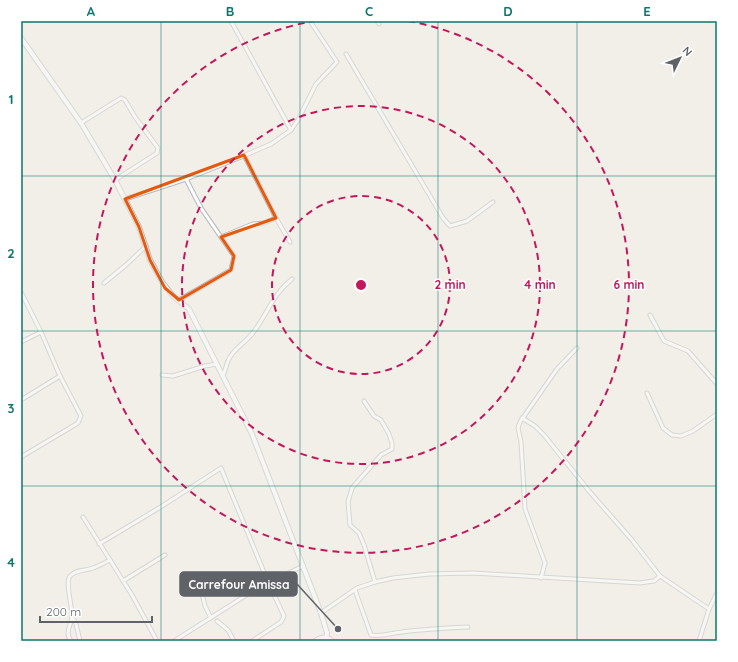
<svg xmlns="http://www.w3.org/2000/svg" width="738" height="662" viewBox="0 0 738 662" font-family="Quicksand,sans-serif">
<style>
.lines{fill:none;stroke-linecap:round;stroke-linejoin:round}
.street-casing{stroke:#b5b8bc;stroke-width:5}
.secondary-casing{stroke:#b6babf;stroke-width:6}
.street{stroke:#fff;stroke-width:3}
.secondary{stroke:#fff;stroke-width:4}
.marked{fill:none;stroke:#e8590c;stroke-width:3;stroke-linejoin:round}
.grid{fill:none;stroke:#0f766e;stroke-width:1;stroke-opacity:0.55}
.ring{fill:none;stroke:#c2185b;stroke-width:2;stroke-dasharray:7 5}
.centre{fill:#c2185b;stroke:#fff;stroke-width:2}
.ring-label{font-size:12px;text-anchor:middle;font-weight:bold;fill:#c2185b;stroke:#fff;stroke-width:3;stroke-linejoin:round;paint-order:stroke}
.leader{fill:none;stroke:#5f6368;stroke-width:1.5}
.callout-dot{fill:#5f6368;stroke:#fff;stroke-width:1.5}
.callout{fill:#5f6368;stroke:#5f6368;stroke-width:1.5}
.callout-label{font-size:12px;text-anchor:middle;font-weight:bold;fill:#fff}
.neatline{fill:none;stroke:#0f766e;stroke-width:1.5}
.grid-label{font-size:13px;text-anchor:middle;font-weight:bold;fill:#0f766e}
</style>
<rect width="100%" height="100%" fill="#f1efe8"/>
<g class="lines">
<defs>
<g id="street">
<polyline points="231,21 291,130"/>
<polyline points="377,21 379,24"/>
<polyline points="346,54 443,218 450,226 467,221 493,202"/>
<polyline points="81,123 121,98 125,100 135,117 158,148 157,153 115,180"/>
<polyline points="244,155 276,218"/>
<polyline points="125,199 186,179 241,157 271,144 291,130 298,120 316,84 337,62 310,21"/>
<polyline points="221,237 253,224 264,223 276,218 290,242"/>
<polyline points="104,283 126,265 146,246"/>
<polyline points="21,292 41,332 60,376 21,400"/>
<polyline points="179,300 231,270 234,256 201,208 186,179"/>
<polyline points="650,315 664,341 688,351 717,384"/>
<polyline points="21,342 41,332"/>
<polyline points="162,375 173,376 205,366 217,364"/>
<path d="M223,376c2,-5 3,-10 5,-15 4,-11 17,-18 24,-27 16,-20 19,-38 40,-55"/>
<polyline points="647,393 663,428 672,435 681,436 693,431 717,414"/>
<polyline points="364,401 374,416 381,420 389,434 392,443 392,449 381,455 352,488 348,502 350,525 359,533 364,545 375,582"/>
<polyline points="522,418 535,426 544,435 589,491 632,540 660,576"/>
<polyline points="21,457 78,423 81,416 60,376"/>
<polyline points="83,517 132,595 157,641"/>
<polyline points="99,544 159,508 221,468 268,582 284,616 281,622 252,641"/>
<polyline points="541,578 545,563 525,509 521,442 518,428 520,422 557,369 577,348"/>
<polyline points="123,581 165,555"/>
<polyline points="200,586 205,606 211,618"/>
<path d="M355,590l16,45c11,2 20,-2 31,-3 22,-3 44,-4 66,-5"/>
<polyline points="321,613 357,588 375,582 393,578 429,574 473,573 640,583 654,581 660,576 709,609"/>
<polyline points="72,616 76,624 80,641"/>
<polyline points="217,621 228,630 234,641"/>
<path d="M71,641c-7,-9 1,-17 1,-26 0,-9 -7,-34 -2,-39 6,-7 16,-5 23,-8 6,-2 11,-5 17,-8"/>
<polyline points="174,641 256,589 303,566"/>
<polyline points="699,641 709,609 717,593"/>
</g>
<g id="secondary">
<polyline points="21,38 81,123 115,180 139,227 150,260 162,282 173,296 189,309 252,434 321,613 327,633 326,641"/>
<path d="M315,641c6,-4 12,-5 17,0"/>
</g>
</defs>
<use href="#street" class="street-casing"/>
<use href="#secondary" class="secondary-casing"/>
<use href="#street" class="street"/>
<use href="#secondary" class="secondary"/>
</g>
<path d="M0 0H738V662H0ZM244,155l32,63 -55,19 13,19 -3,14 -52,30 -14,-12 -15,-28 -11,-33 -14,-28z" fill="#f1efe8" fill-opacity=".55" fill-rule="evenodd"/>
<path class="marked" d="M244,155l32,63 -55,19 13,19 -3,14 -52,30 -14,-12 -15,-28 -11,-33 -14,-28z"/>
<path class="grid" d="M161,21v620M300,21v620M438,21v620M577,21v620M21,176h696M21,331h696M21,486h696"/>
<g class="ring">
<circle cx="361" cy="285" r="89"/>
<circle cx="361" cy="285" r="179"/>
<path d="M408 21A268 268 0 1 1 314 21"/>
</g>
<circle cx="361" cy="285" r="6" class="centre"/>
<g class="ring-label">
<text x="450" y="289">2 min</text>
<text x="540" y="289">4 min</text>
<text x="629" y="289">6 min</text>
</g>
<path class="leader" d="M338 629L297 584"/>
<circle class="callout-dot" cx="338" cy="629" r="4"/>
<rect class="callout" x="180" y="572" width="117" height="24" rx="4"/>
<g class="callout-label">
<text x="239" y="589">Carrefour Amissa</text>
</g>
<rect width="738" height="662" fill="none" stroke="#ffffff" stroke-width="44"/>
<g transform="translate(680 58) rotate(47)" stroke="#ffffff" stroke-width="3" paint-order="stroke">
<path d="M0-3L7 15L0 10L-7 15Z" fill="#5f6368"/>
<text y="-6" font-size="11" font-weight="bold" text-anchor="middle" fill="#5f6368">N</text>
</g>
<path d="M40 616v6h112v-6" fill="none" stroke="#5f6368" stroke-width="2"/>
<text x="46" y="616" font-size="12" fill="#5f6368" stroke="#ffffff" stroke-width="3" paint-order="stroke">200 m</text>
<rect x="22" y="22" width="694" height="618" class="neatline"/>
<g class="grid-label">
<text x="91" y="16">A</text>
<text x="230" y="16">B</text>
<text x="369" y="16">C</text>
<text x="508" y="16">D</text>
<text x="647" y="16">E</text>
<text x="11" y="104">1</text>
<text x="11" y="258">2</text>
<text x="11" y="413">3</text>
<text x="11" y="567">4</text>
</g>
</svg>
